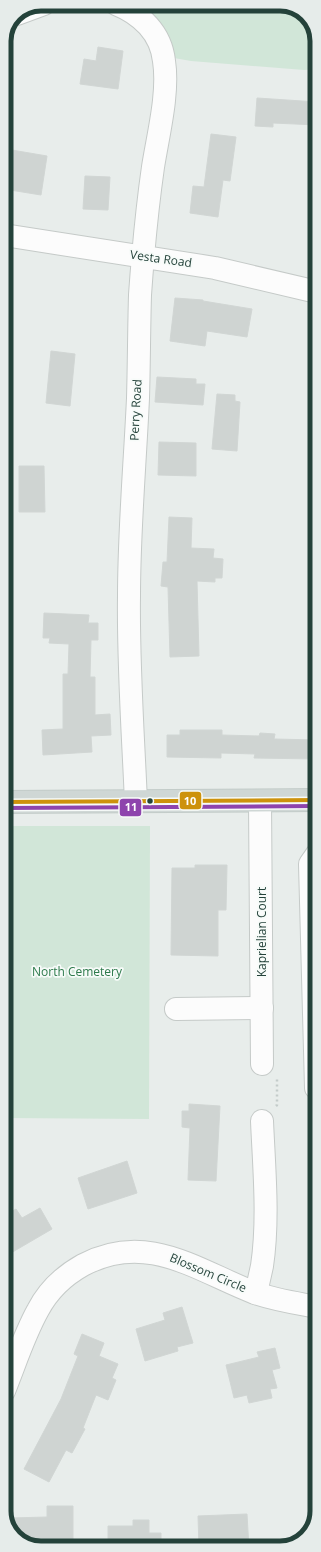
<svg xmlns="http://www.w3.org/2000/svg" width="321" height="1552" viewBox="0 0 321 1552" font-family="'Open Sans',sans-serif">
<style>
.green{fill:#d1e6d8}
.building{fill:#cfd4d2;stroke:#d1d6d4}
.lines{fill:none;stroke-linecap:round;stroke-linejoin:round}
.minor-casing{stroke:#c5cac8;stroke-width:24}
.major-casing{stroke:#c3ccc9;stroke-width:24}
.path{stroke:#c3ccca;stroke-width:2.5;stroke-dasharray:2 3;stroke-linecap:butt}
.minor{stroke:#fcfcfc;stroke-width:22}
.major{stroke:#cfd7d5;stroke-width:22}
.bus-1-casing{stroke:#f7fbf9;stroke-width:7}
.bus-2-casing{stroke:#f7fbf9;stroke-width:7}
.bus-1{stroke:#cd920c;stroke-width:4}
.bus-2{stroke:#8e44ad;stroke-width:4}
.bus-dot{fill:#24423a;stroke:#f7fbf9;stroke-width:1.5}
.labels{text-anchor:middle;stroke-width:3.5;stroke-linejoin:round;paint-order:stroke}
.street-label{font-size:12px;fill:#24423a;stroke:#f7fbf9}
.park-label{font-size:12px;fill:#2d7a4b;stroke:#f7fbf9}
.rim{fill:none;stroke:#24423a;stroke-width:5}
.line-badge{stroke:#f7fbf9;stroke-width:1.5}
.badge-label{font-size:11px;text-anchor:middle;font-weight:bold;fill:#fff}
</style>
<rect width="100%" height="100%" fill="#e8edeb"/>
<g class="green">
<polygon points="134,4 285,4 306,15 317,36 317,69 304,70 191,61 174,58"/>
<polygon points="4,826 150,826 149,1119 4,1118"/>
</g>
<g class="building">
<polygon points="98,47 123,51 118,89 80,84 84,59 96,61"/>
<polygon points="257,98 317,102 317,125 273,123 273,127 255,126"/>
<polygon points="211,134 236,137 230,181 223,180 218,217 190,213 193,186 204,187"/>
<polygon points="6,149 47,156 41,195 4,189 4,159"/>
<polygon points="85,176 110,177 108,210 83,209"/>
<polygon points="175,298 203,300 203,301 252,309 247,337 207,331 205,346 170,341"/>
<polygon points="51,351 75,354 70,406 46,403"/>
<polygon points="157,377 196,379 196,384 205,384 203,405 155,402"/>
<polygon points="217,394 235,395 235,401 240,402 237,451 212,449"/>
<polygon points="159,442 196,443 196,476 158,475"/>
<polygon points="19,466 44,466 45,512 19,512"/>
<polygon points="169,517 192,518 191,548 214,549 213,558 223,559 222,578 215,578 215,582 197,581 199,656 170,657 168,587 161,586 163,562 167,562"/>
<polygon points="44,613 89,615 88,623 98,623 98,640 91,640 90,677 95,677 95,715 110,714 111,735 91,736 92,752 43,755 42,730 63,729 63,674 68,674 69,644 49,643 50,638 43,638"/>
<polygon points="180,730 222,730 222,735 259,736 260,733 275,734 274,739 316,740 316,759 254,758 255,754 221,753 221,758 167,757 167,735 180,735"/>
<polygon points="195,865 227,865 226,910 218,910 218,956 171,955 172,868 195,868"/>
<polygon points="189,1104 220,1106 216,1181 188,1180 190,1128 182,1127 182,1111 189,1111"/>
<polygon points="127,1161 137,1193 88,1209 78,1178"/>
<polygon points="40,1208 52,1229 4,1257 4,1216 16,1209 22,1218"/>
<polygon points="182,1307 193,1343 177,1347 178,1351 145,1361 136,1329 165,1320 163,1313"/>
<polygon points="82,1334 104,1343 99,1356 118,1364 112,1378 116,1380 108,1400 96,1395 83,1428 85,1429 72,1453 66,1450 49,1482 24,1469 61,1399 78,1356 74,1354"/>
<polygon points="275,1348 280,1368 272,1370 277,1388 270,1389 272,1398 249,1403 247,1395 234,1398 226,1365 259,1357 257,1352"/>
<polygon points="47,1506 73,1506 73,1546 34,1547 15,1537 11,1529 11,1518 47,1517"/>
<polygon points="247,1514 249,1548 199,1548 198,1516"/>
<polygon points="133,1520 149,1520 149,1533 161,1533 161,1548 108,1548 108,1526 133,1526"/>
</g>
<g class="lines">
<defs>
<g id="minor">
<path d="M116,4c25,10 45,29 48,57 5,32 -6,74 -11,106 -6,42 -10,85 -13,128 -1,34 -1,68 -2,103 -3,66 -9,131 -9,198 -1,68 4,137 7,206"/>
<polyline points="17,14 44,4"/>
<polyline points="4,235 215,268 317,292"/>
<polyline points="260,801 262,1064"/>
<polyline points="317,854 310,864 316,1088 317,1088"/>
<polyline points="176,1009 262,1008"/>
<path d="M256,1293c2,-9 4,-18 6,-27 7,-46 2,-99 0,-145"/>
<path d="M4,1391c11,-27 20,-56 34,-81 10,-19 27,-35 45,-45 64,-34 113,5 172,28 20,7 41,10 62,14"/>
</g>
<polyline id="major" points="4,802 317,800"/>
</defs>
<use href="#minor" class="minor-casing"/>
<use href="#major" class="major-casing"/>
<polyline class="path" points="276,1106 277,1105 277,1078"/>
<use href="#minor" class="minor"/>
<use href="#major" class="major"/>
<defs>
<polyline id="bus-1" points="4,802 317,800"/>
<polyline id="bus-2" points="4,808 317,806"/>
</defs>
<use href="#bus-1" class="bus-1-casing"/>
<use href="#bus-2" class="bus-2-casing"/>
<use href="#bus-1" class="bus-1"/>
<use href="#bus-2" class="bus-2"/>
</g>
<circle class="bus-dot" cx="150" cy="801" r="3.5"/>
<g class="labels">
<g class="street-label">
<text transform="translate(161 259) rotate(8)" y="4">Vesta Road</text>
<text transform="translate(136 410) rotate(-87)" y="4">Perry Road</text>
<text transform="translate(262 932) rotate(-90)" y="4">Kaprielian Court</text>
<text transform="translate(208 1273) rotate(23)" y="4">Blossom Circle</text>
</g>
<g class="park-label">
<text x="77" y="976">North Cemetery</text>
</g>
</g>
<path d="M0 0H321V1552H0ZM41 11H280A30 30 0 0 1 310 41V1511A30 30 0 0 1 280 1541H41A30 30 0 0 1 11 1511V41A30 30 0 0 1 41 11Z" fill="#e6ecea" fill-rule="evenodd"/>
<path class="rim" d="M41 11H280A30 30 0 0 1 310 41V1511A30 30 0 0 1 280 1541H41A30 30 0 0 1 11 1511V41A30 30 0 0 1 41 11Z"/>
<g class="line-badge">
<rect x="179" y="791" width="23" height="19" rx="4" fill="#cd920c"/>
<rect x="119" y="798" width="23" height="19" rx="4" fill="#8e44ad"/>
</g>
<g class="badge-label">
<text x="190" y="805">10</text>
<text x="131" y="811">11</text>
</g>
</svg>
